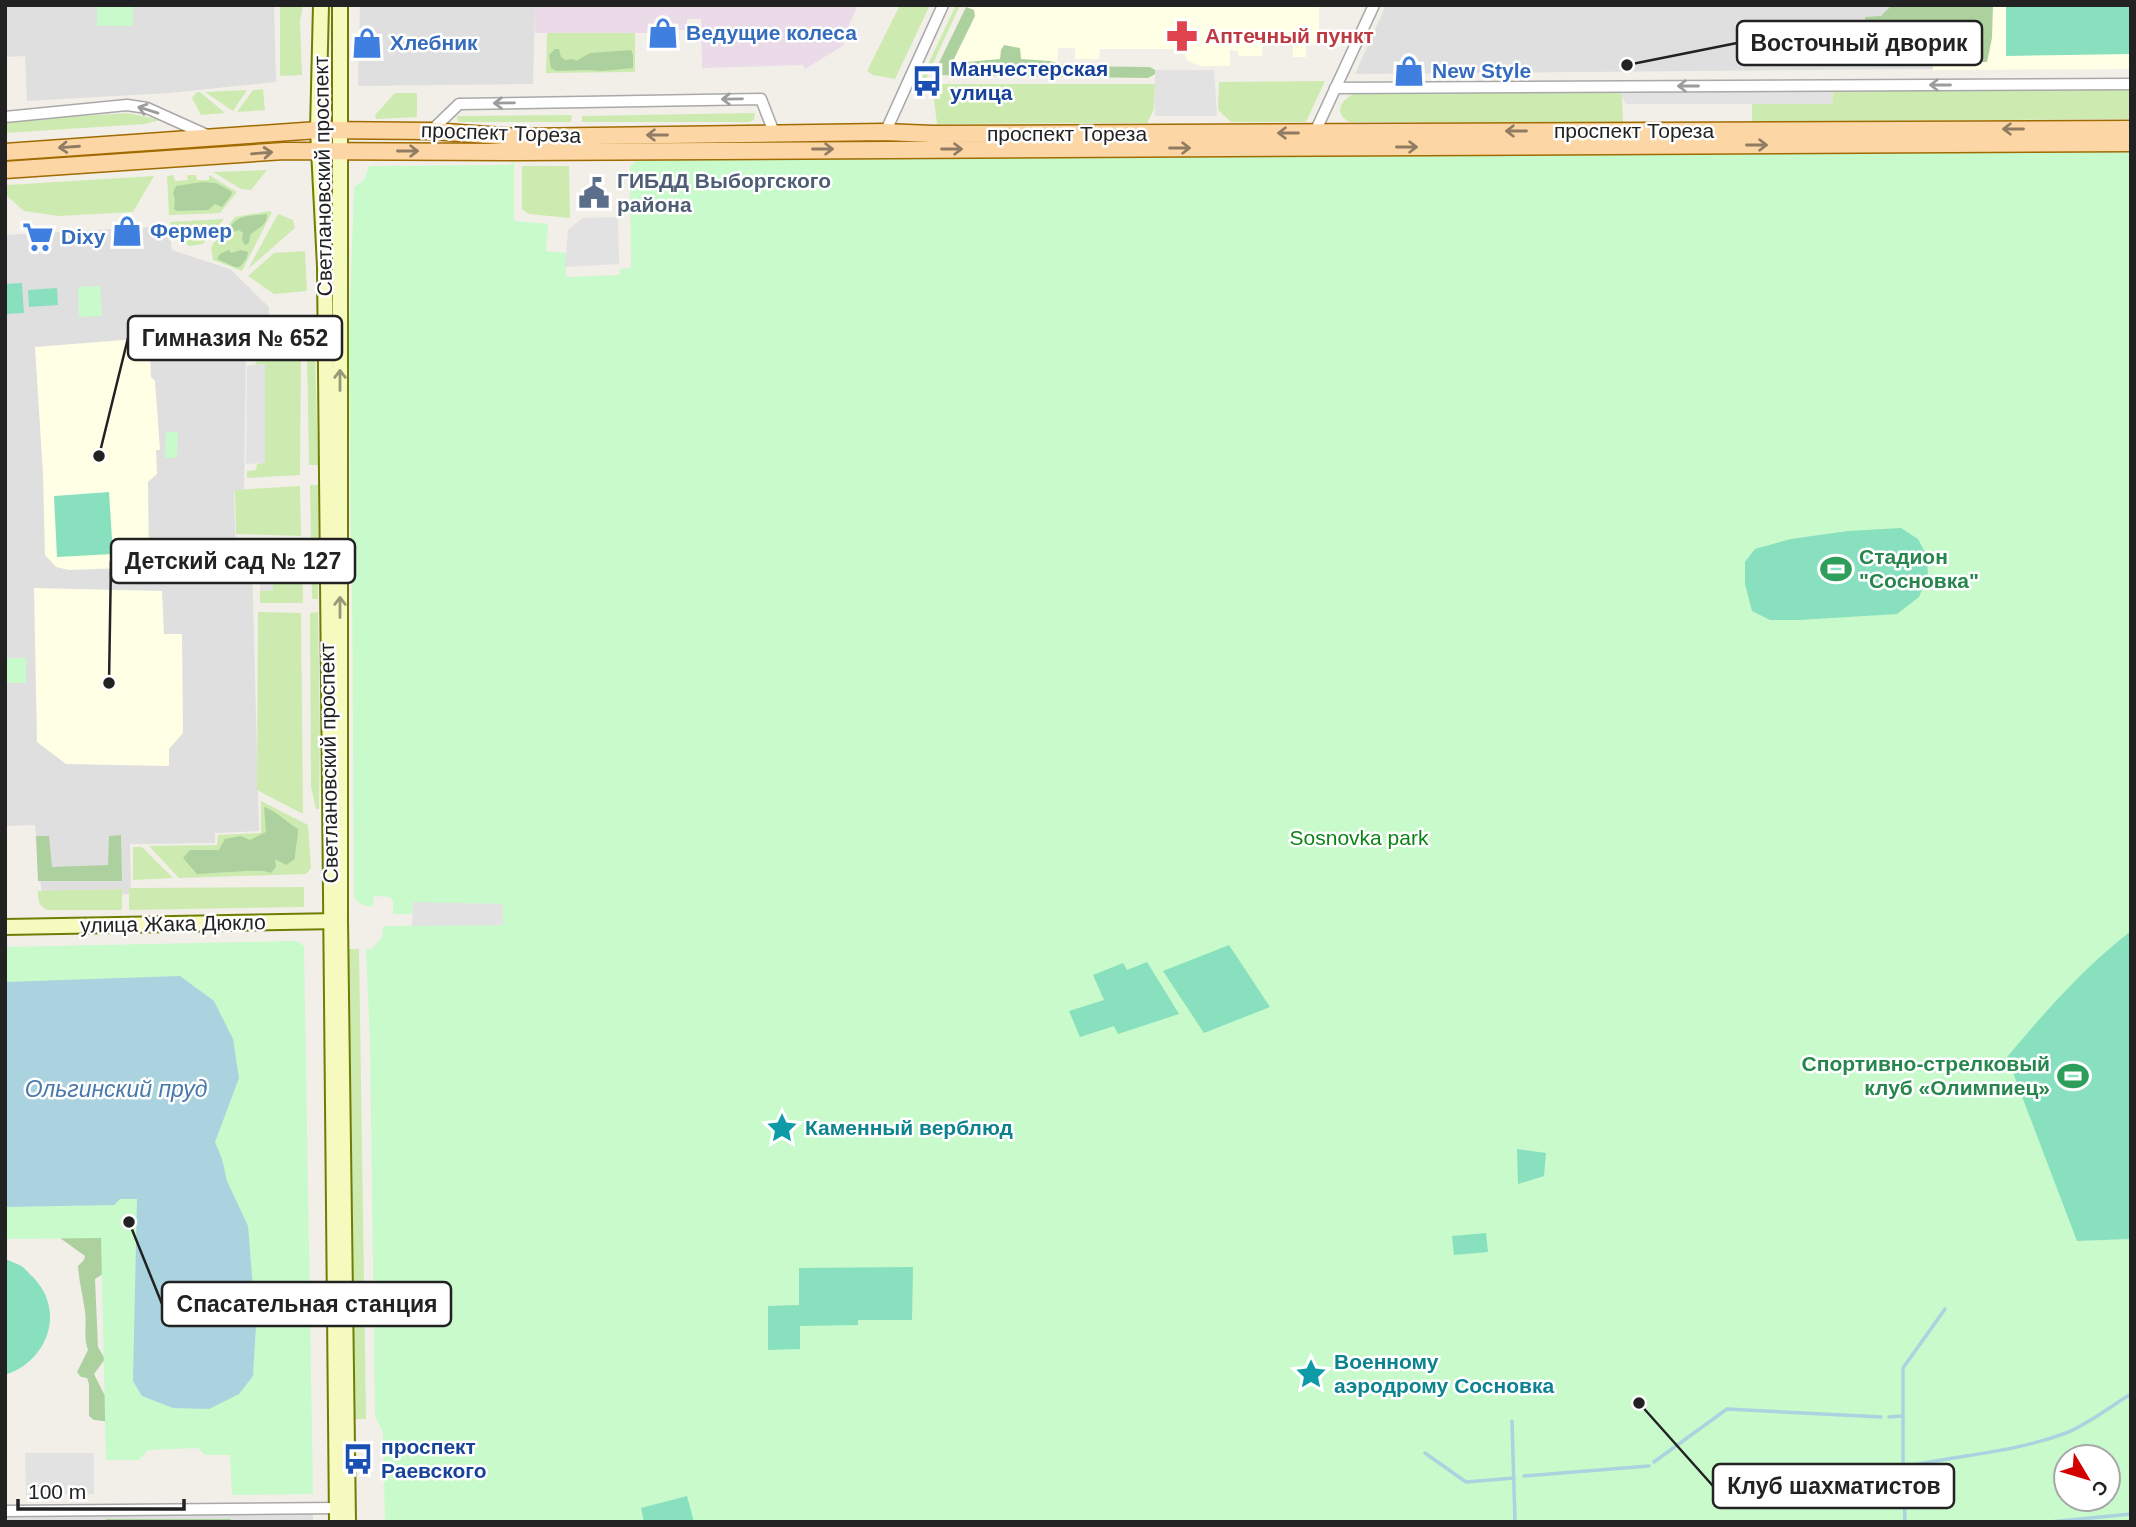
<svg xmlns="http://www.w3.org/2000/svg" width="2136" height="1527" viewBox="0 0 2136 1527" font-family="Helvetica,sans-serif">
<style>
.residential{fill:#e0dfdf}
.industrial{fill:#ebdbe8}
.education{fill:#ffffe5}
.grass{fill:#cdebb0}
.forest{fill:#add19e}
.park{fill:#c8facc;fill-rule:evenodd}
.pitch{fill:#88e0be}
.parking{fill:#e2e2e2}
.water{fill:#aad3df}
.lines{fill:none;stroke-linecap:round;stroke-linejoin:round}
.stream{stroke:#aad3df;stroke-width:3.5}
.street-casing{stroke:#a9a9a9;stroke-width:13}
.secondary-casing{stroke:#707d05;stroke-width:18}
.primary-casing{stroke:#a06b00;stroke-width:19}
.street{stroke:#fff;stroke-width:10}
.secondary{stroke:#f7fabf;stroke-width:14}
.primary{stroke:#fcd6a4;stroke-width:16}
.oneway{stroke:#9c9c9c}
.oneway2{stroke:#8f7c63}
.oneway3{stroke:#979978}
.labels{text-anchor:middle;stroke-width:5;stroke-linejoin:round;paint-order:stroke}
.shop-label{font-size:21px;font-weight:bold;fill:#366cbe;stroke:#fff;text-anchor:start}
.health-label{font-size:21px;font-weight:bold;fill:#be3a42;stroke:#fff;text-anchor:start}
.transit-label{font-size:21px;font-weight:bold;fill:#164399;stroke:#fff;text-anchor:start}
.street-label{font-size:21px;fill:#222;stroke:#fff}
.service-label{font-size:21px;font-weight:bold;fill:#4e5e75;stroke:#fff;text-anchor:start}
.leisure-label{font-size:21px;font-weight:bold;fill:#27864d;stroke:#fff;text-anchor:start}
.park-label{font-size:21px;fill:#0c8416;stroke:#fff}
.culture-label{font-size:21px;font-weight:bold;fill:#0d838f;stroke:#fff;text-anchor:start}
.water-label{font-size:23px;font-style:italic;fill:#4a7aab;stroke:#fff}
.leader{fill:none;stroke:#222;stroke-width:2.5}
.callout-dot{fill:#222;stroke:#fff;stroke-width:2.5}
.callout{fill:#fff;stroke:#222;stroke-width:2.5}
.callout-label{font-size:23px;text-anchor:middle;font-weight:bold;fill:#222}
</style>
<rect width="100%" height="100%" fill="#f2efe9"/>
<g class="residential">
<polygon points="5,5 274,5 276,82 169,93 27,101 25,56 5,57"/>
<polygon points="360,5 535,5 533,84 358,86"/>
<polygon points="1386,5 2131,5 2131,67 1355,74"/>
<polygon points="168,226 172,250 230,269 269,307 270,342 246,349 244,492 234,492 236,560 252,560 259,831 215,833 215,843 130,844 131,894 42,896 35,825 5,826 5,235"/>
<polygon points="313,1513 313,1522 5,1522 5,1517"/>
</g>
<polygon class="industrial" points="535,5 858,5 842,41 844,45 805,69 803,65 702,68 701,19 687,19 687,30 677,30 676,33 535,33"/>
<g class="education">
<polygon points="967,5 1343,5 1319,6 1319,44 1306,45 1306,57 1293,57 1293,45 1263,44 1262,56 1238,56 1238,51 1230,50 1230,66 1200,66 1188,61 1181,49 1100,49 1099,59 1075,59 1075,48 1058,48 1057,75 933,75"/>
<polygon points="1939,5 2131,5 2131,69 1933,70 1931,14"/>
<polygon points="149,338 151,377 155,381 160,450 156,450 157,474 148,482 149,567 69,570 56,567 45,555 43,474 35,347"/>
<polygon points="34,588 162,591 164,634 182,634 183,733 169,749 169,766 66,764 37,742"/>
</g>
<g class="grass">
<polygon points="280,5 303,5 300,22 302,75 280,76"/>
<polygon points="900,5 930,5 895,79 873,75 867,71"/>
<polygon points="956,5 960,5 926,79 922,77"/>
<polygon points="547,33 635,33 635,72 546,73"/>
<polygon points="1325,81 1306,122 1231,122 1218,110 1219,82"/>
<polygon points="932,84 1155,84 1154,109 1147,123 937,124"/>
<polygon points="263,89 265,110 237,112 253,90"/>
<polygon points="247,90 233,111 205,92"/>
<polygon points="2131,90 2131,119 1752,122 1752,104 1832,104 1833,91"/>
<polygon points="197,92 200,92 225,113 201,115 192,98"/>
<path d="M1359,92h261l2,2 1,28h-274c-19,-11 -4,-26 10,-30z"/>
<polygon points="395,93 417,93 417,117 376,119 375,115"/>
<polygon points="128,113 160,120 145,124 5,133 5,121"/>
<polygon points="755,113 754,120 749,122 582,122 582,116"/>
<polygon points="572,115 571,122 459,122 457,120 457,116"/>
<polygon points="522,166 569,166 570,218 529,214 522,209"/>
<polygon points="267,170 251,190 241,189 213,172"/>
<polygon points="173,175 175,181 188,180 187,175 196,175 197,180 209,180 209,175 237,192 220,213 169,215 167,176"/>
<polygon points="154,176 133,212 59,216 24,211 7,196 7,185"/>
<polygon points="269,211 272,212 242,271 213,260 211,248 213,244 235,217"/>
<polygon points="278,214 293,220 295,228 248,269"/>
<polygon points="224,219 203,244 189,246 175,233 170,222"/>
<polygon points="305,251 307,291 274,294 248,276 274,253"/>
<polygon points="301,348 300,475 247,478 247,471 256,470 257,464 265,463 265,364 255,365 262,352"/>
<polygon points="307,355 315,355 318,465 309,465"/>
<polygon points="310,485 318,485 318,599 312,599"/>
<polygon points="300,486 301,536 236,534 235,490"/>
<polygon points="302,542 303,603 260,603 260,591 273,590 272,554 248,554 248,543"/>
<polygon points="258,612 301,613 303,814 257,790"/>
<polygon points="318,612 320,731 319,809 316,809 311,787 310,613"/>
<polygon points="261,801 308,825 311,868 306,874 179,878 149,846 217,845 218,835 261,833"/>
<polygon points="133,847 142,847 173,878 133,880"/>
<polygon points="304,887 304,907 129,910 129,888"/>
<path d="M122,889v21h-74c-10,-4 -10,-10 -10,-19z"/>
<polygon points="344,949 359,949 366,1419 350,1419"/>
</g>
<g class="forest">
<polygon points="1892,5 1993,5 1992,38 1987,62 1867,65 1865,17 1881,16"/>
<polygon points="966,7 974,10 975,16 954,59 956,63 1000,59 1001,50 1004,45 1020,48 1021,59 1050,61 1069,66 1150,67 1155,70 1155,74 1148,78 933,75"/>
<polygon points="555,49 559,49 561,57 565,60 573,59 576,61 590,53 631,50 633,55 633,68 602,71 587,70 556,71 551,68 549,55"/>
<polygon points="202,182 216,183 231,191 232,194 222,207 215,204 208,210 177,211 174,209 175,199 173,193 176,186"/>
<path d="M267,214c0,13 -10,14 -17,21l-1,8 -4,2 -3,-5 1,-7 -4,-3 -6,2 -4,-2c6,-16 23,-14 38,-16z"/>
<polygon points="229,250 231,253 241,250 248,252 247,258 240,267 235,267 217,259 220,254"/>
<path d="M264,807c14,5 21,14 34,22 0,11 -3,19 -3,30l-9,6 -11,-6 1,8 -5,6 -7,-2h-17l-50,3 -14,-16 7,-8h29l6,-11 16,-3 9,4 16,-8z"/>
<polygon points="121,835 122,881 38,881 36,836 49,836 52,867 108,865 109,836"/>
<path d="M96,1205l18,62 -19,12 3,68 7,12 -11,15 10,20 4,1 13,28 -27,-3 -5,-4v-32l-2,-6 -6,-1 -4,-5 11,-22c-5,-14 -1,-25 -3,-39 -2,-15 -6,-29 -7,-45l6,-6 1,-4 -32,-23z"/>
<rect x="106" y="1519" width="125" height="3"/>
</g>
<g class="park">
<rect x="97" y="5" width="36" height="21"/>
<path d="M2131,150v781l-18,14 -36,296 54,-2v283h-1746l-2,-90 -8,-16 -5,-374 -4,-93h6l10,-12 1,-9 4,-2 116,-1v-21l-90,-1 -1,11h-19v-13l-3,-4 -16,-1 -1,10c-9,1 -14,-2 -19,-9l-2,-333h-4l-1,-10 4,-1 -2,-215 5,-151 10,-7 5,-14 140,-1 5,-3v59l34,3 -2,27 20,2v24l54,-2v-6l11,-1 -1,-101 10,-10zM2066,1457h42v42h-42z"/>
<polygon points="100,286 102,316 79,317 78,287"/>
<polygon points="166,432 178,432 177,458 165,458"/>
<rect x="5" y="658" width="21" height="25"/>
<polygon points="297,941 304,946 313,1494 232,1495 230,1455 205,1455 198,1448 148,1450 139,1460 106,1460 101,1238 5,1239 5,947"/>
</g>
<g class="pitch">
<polygon points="2006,5 2131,5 2131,54 2006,56"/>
<polygon points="22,283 24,313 5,314 5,284"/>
<polygon points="57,288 58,305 29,307 28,290"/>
<polygon points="109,492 113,554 57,557 54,496"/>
<polygon points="1901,528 1918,539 1927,556 1928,575 1919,597 1897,614 1799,620 1770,620 1752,611 1745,584 1745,562 1755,549 1791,539 1848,531"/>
<path d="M2131,931v308l-54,2 -70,-184c38,-45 77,-90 124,-126z"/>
<polygon points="1229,945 1270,1007 1204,1033 1163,971"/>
<polygon points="1147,962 1179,1014 1118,1034 1114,1026 1080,1037 1069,1011 1104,1000 1093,975 1123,963 1127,970"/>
<polygon points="1517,1149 1546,1153 1544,1176 1518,1184"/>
<polygon points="1486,1233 1488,1252 1454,1255 1452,1236"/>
<path d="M5,1259c5,2 11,4 16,7 4,2 8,8 12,11 33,34 15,84 -28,98z"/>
<polygon points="913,1267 912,1320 858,1320 858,1325 800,1326 800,1349 768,1350 768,1306 799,1305 799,1268"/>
<polygon points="687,1496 694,1522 644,1522 641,1508"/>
</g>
<g class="parking">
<polygon points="1155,70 1214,70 1217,116 1155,116"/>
<polygon points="1833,91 1832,104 1626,104 1620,92"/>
<polygon points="618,217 619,264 565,267 568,230 583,218"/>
<polygon points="265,364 265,463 246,464 247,366"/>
<polygon points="259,554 272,554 273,590 260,591"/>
<polygon points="413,902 503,904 503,925 412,926"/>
<polygon points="25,1453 94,1453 94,1494 26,1495"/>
</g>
<polygon class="water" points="180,976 214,1001 233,1039 239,1078 215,1142 222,1159 227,1181 248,1226 256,1325 253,1376 239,1394 209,1409 173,1408 142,1396 133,1381 137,1199 120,1199 114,1205 5,1207 5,982"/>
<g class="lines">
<g class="stream">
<polyline points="1889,1417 1903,1416"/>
<polyline points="1512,1421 1515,1522"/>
<polyline points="1425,1453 1466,1482 1514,1478"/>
<polyline points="1654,1462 1727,1409 1881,1417"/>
<path d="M1903,1467c54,-12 110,-14 163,-34 21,-8 45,-27 65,-39"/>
<polyline points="1524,1476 1649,1466"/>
<polyline points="1905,1522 1903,1467 1903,1368 1945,1309"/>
<polyline points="2050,1522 2131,1514"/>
</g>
<defs>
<g id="street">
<polyline points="1335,88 2131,84"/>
<polyline points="5,117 127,105 147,108 207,135"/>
<polyline points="431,131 459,104 761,99 775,135"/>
<polyline points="1315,132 1374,5"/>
<polyline points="884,135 943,5"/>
<polyline points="5,1511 340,1508"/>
</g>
<g id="secondary">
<polyline points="321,5 318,130 325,266 337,1522"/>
<polyline points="340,5 340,921 348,1522"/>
<polyline points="5,927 339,921"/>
</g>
<g id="primary">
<polyline points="5,152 318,130 431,131 518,137 884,132 932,134 2131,129"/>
<polyline points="5,170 284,151 518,152 2131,143"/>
</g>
</defs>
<use href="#street" class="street-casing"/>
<use href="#secondary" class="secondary-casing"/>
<use href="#primary" class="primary-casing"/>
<use href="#street" class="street"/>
<use href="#secondary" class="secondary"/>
<use href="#primary" class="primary"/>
</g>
<defs><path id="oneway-shaft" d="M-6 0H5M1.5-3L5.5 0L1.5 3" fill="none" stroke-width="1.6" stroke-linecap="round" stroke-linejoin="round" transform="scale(1.75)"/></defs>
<g class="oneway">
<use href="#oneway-shaft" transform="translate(1940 85) rotate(180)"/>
<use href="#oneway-shaft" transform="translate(1688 86) rotate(180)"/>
<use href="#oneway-shaft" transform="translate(732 99) rotate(179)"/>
<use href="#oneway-shaft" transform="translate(504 103) rotate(179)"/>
<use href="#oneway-shaft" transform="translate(148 110) rotate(-163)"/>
</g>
<g class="oneway2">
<use href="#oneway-shaft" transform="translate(2013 129) rotate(180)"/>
<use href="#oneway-shaft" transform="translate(1516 131) rotate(180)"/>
<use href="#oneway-shaft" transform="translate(1288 133) rotate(180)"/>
<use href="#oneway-shaft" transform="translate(657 135) rotate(180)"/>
<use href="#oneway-shaft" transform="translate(1757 145)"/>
<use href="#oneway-shaft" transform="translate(69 147) rotate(176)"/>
<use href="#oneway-shaft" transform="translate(1407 147)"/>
<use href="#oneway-shaft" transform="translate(1180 148)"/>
<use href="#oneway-shaft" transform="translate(823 149)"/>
<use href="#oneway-shaft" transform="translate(952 149)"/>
<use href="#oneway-shaft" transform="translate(408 151)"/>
<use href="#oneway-shaft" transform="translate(262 153) rotate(-5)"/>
</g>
<g class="oneway3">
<use href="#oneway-shaft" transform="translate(340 380) rotate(-90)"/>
<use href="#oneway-shaft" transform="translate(340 607) rotate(-90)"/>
</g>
<defs>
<symbol id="shop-bare" viewBox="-9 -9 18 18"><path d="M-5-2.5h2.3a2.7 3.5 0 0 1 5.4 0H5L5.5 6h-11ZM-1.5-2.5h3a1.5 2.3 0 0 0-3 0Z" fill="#3f7fe0" stroke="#fff" stroke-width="2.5" paint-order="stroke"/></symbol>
<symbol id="pharmacy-bare" viewBox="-9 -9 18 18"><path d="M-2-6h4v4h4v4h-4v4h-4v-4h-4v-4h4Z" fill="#e0444e" stroke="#fff" stroke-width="2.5" paint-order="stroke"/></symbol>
<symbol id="bus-bare" viewBox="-9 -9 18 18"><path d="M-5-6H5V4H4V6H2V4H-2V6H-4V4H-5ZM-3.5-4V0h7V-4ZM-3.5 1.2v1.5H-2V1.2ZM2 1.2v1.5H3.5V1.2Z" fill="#1a4fb4" stroke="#fff" stroke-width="2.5" paint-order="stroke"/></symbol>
<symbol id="civic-bare" viewBox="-9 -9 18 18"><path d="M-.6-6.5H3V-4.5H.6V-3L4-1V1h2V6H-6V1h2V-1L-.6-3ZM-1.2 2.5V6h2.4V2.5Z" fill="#5c6f8a" stroke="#fff" stroke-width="2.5" paint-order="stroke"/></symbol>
<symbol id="supermarket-bare" viewBox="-9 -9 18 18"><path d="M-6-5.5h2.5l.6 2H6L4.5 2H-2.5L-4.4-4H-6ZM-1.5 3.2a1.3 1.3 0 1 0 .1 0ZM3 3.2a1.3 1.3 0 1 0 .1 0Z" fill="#3f7fe0" stroke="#fff" stroke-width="2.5" paint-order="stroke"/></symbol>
<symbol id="stadium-bare" viewBox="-9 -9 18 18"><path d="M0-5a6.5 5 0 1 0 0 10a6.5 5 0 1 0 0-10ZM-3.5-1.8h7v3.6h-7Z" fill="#2e9e5b" stroke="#fff" stroke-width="2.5" paint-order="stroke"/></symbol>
<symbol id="sight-bare" viewBox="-9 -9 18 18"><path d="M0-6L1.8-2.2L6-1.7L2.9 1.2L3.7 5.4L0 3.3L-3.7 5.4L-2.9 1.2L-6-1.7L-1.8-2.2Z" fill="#0f9aa8" stroke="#fff" stroke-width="2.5" paint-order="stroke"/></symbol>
</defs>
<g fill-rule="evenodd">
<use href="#shop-bare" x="641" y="11" width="44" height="44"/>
<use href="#pharmacy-bare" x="1160" y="14" width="44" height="44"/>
<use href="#shop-bare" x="345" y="21" width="44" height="44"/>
<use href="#shop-bare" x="1387" y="49" width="44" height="44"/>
<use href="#bus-bare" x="905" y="59" width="44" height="44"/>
<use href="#civic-bare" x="572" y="171" width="44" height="44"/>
<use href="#shop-bare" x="105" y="209" width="44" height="44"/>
<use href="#supermarket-bare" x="16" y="215" width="44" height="44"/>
<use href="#stadium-bare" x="1814" y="547" width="44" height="44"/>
<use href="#stadium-bare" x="2051" y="1054" width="44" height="44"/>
<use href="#sight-bare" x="760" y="1106" width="44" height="44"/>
<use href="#sight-bare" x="1289" y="1352" width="44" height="44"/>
<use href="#bus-bare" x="336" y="1437" width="44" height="44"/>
</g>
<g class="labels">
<g class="shop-label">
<text x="686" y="40">Ведущие колеса</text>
<text x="390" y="50">Хлебник</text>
<text x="1432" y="78">New Style</text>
<text x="150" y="238">Фермер</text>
<text x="61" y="244">Dixy</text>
</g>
<g class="health-label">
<text x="1205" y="43">Аптечный пункт</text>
</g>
<g class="transit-label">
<text x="950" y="76">Манчестерская<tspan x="950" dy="24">улица</tspan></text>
<text x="381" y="1454">проспект<tspan x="381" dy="24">Раевского</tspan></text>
</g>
<g class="street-label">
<text x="1634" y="138">проспект Тореза</text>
<text transform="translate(501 133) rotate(2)" y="7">проспект Тореза</text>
<text x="1067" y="141">проспект Тореза</text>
<text transform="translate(323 176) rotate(-91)" y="7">Светлановский проспект</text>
<text transform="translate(329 763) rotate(-91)" y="7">Светлановский проспект</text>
<text transform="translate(173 924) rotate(-1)" y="7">улица Жака Дюкло</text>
</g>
<g class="service-label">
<text x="617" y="188">ГИБДД Выборгского<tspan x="617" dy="24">района</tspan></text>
</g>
<g class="leisure-label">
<text x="1859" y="564">Стадион<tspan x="1859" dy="24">"Сосновка"</tspan></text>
<text x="2050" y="1071" text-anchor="end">Спортивно-стрелковый<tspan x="2050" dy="24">клуб «Олимпиец»</tspan></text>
</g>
<g class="park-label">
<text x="1359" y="845">Sosnovka park</text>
</g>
<g class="culture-label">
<text x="805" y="1135">Каменный верблюд</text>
<text x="1334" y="1369">Военному<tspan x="1334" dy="24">аэродрому Сосновка</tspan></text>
</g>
<g class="water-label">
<text x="116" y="1097">Ольгинский пруд</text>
</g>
</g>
<path class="leader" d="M1627 65L1737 43M99 456L128 338M109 683L111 561M129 1222L162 1304M1639 1403L1713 1486"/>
<g class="callout-dot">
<circle cx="1627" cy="65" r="7"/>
<circle cx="99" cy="456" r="7"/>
<circle cx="109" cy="683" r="7"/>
<circle cx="129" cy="1222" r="7"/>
<circle cx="1639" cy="1403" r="7"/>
</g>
<g class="callout">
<rect x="1737" y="21" width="245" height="44" rx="7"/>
<rect x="128" y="316" width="214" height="44" rx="7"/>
<rect x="111" y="539" width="244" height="44" rx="7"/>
<rect x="162" y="1282" width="289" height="44" rx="7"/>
<rect x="1713" y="1464" width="241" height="44" rx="7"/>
</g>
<g class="callout-label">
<text x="1859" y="51">Восточный дворик</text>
<text x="235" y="346">Гимназия № 652</text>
<text x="233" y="569">Детский сад № 127</text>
<text x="307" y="1312">Спасательная станция</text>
<text x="1834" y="1494">Клуб шахматистов</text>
</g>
<rect width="2136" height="1527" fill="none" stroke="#222222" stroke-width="14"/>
<g transform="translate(2087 1478) rotate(128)"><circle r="33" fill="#ffffff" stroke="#a7a7a7" stroke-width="2"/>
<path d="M0-5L12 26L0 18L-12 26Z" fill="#d40000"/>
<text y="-10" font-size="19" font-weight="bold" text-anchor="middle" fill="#222222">С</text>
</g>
<path d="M18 1499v10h166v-10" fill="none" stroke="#222222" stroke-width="3.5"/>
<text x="28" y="1499" font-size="21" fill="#222222" stroke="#ffffff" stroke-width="5" paint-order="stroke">100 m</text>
</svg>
